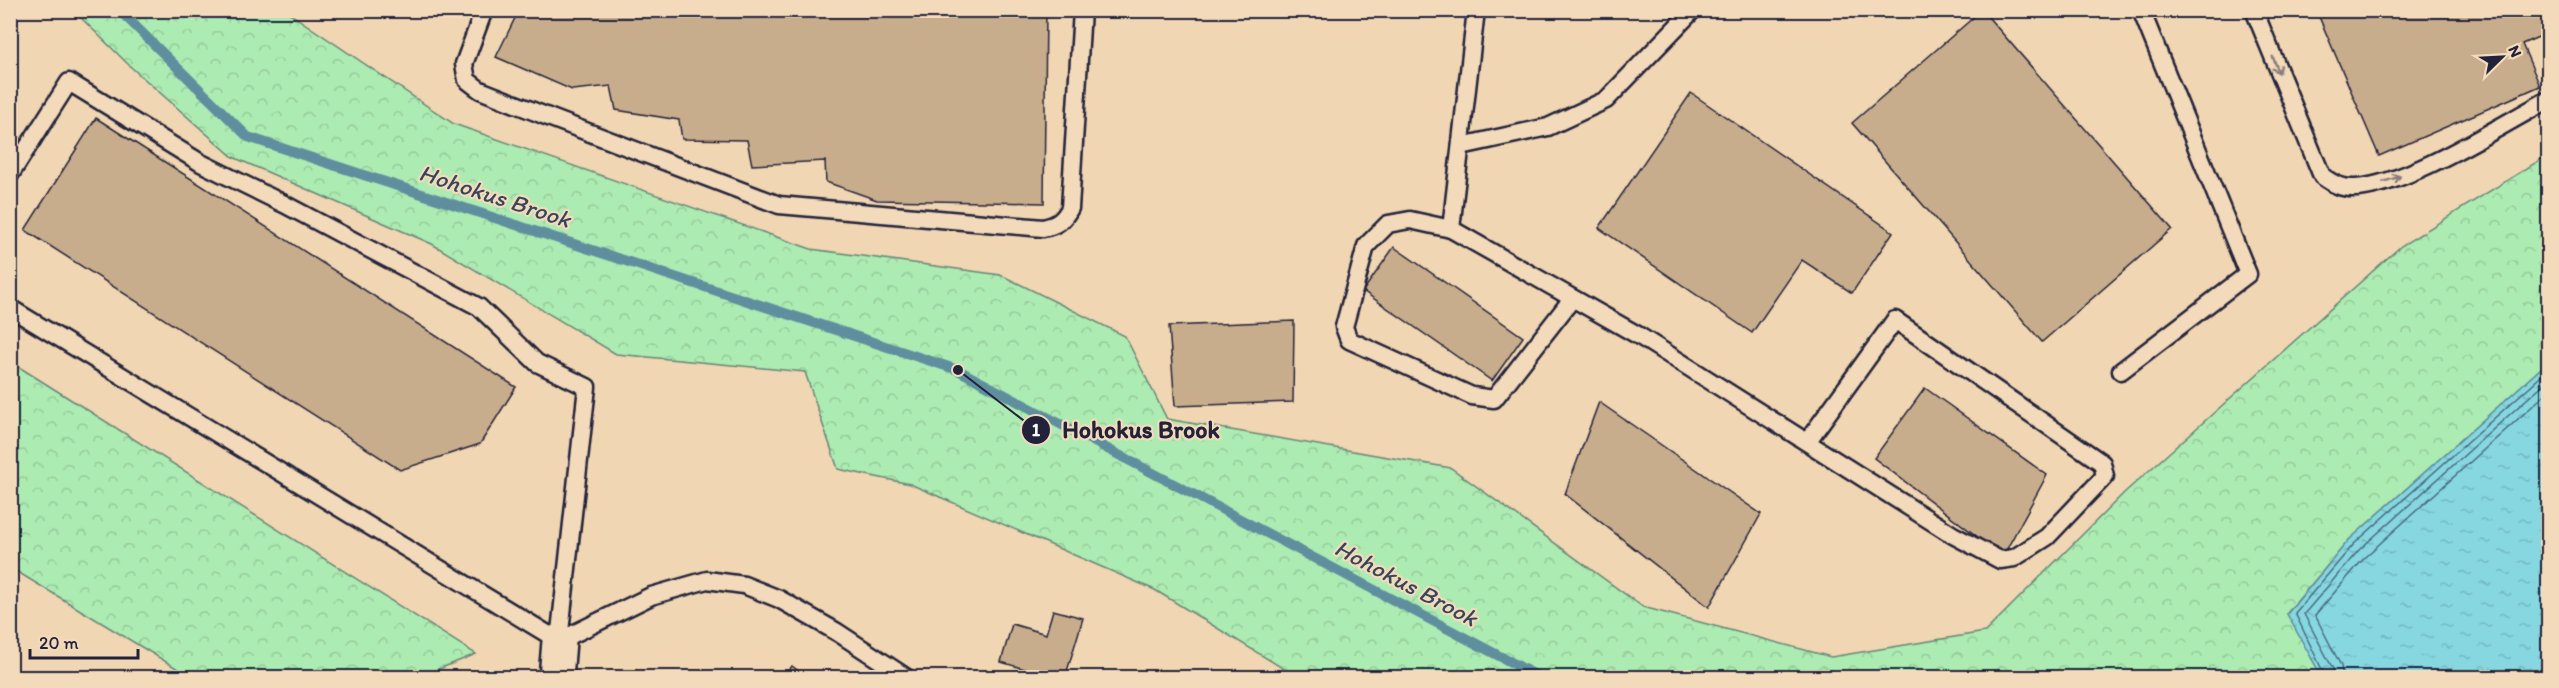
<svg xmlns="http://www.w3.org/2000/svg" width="2559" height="688" viewBox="0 0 2559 688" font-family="Itim,sans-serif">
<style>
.forest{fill:url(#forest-crowns);stroke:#678676;stroke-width:1.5}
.water{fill:url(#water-ripples);stroke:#5e8f9e;stroke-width:1.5}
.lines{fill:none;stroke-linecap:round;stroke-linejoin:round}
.shore{stroke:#4a6a7d;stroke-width:1.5}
.stream{stroke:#5e8f9e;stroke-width:10}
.building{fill:#c8ad8d;stroke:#22223b;stroke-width:1.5}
.service-casing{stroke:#22223b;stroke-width:21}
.minor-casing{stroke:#22223b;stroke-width:38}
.service{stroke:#f2daba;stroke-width:16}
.minor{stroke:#f2daba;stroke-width:33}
.oneway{stroke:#8a7e7a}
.labels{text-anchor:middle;stroke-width:4.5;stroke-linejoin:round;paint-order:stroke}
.water-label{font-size:24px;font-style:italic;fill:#36465c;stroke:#f2daba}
.leader{fill:none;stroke:#22223b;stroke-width:2}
.callout-dot{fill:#22223b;stroke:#f2daba;stroke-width:2}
.mark-label{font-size:18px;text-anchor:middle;font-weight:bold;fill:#fff}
.callout-label{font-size:24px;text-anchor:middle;font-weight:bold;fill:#22223b;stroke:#f2daba;stroke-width:4.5;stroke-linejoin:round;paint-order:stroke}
</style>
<defs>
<pattern id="forest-crowns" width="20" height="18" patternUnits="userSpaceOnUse" patternTransform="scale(1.5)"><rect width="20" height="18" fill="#acebb2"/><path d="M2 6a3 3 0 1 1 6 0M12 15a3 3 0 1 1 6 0" fill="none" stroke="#94c99a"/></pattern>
<pattern id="water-ripples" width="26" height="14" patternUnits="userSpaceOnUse" patternTransform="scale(1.5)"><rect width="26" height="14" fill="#86d7e0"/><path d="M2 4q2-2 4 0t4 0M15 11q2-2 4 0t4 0" fill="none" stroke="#73b8c1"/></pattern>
</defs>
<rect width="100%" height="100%" fill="#f0d6b2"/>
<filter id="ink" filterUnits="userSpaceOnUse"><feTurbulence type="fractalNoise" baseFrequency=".0167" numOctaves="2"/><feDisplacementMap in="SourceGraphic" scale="12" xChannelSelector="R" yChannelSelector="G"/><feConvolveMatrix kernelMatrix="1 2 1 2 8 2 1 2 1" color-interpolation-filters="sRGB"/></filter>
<g filter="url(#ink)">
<g class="forest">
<polygon points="74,11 286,11 454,124 811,249 1001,275 1125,336 1167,419 1451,468 1643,607 1831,657 1985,632 2125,492 2401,246 2548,155 2548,362 2349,540 2287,613 2322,677 1297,677 1155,590 910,484 838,469 805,372 616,354 432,244 233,157 132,68"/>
<polygon points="11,362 476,654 419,677 191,677 11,568"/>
</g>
<polygon class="water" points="2548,362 2548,677 2322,677 2287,614 2349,540"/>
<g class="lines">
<g class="shore">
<polyline points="2326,678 2295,613 2354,544 2548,370"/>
<polyline points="2334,678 2333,669 2304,614 2359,550 2548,380"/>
<polyline points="2343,678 2341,666 2315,615 2366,556 2548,392"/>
</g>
<polyline class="stream" points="119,10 248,137 958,370 1541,678"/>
</g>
<g class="building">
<polygon points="519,10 1046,10 1044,203 877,200 826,182 825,161 752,165 747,140 682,139 679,120 616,110 611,86 572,90 496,57"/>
<polygon points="1982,10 2172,229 2042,342 1852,123"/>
<polygon points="2321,10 2548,10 2548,33 2522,44 2540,86 2379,156 2317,12"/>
<polygon points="1691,93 1893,232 1852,293 1802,260 1752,333 1599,228"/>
<polygon points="96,118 516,387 480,444 400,470 25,230"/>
<polygon points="1394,247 1523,337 1492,381 1363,291"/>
<polygon points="1294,321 1293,402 1175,406 1169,326"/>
<polygon points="1925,388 2047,475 2003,556 1874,458"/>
<polygon points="1599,402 1761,514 1709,607 1565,494"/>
<polygon points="1053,610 1083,618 1065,678 1034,678 1035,672 1001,662 1012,624 1046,634"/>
<polygon points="792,666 808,678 783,678"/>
</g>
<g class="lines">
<defs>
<g id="service">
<path d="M484,10l-20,54 3,16 13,10 71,28 228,87 264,23c14,-3 20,-7 27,-20l12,-198"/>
<polyline points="1476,10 1451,229 1641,337 1953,535 2000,560 2014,558 2047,537 2105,476 2102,463 1895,320 1807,442"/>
<path d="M2254,10l68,166c11,8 20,13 34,12 54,-4 143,-62 192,-88"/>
<polyline points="1461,146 1548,127 1606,100 1693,10"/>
<polyline points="10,175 69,82 201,163 284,204 479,307 537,363 587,387 559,641"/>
<polyline points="1451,229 1410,220 1388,224 1366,246 1344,327 1349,340 1472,396 1494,399 1572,299"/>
<polyline points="10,308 559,641"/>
<polyline points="2121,371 2248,274 2141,10"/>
<polyline points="559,641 651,596 707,580 744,585 779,599 837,632 907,678"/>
</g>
<polyline id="minor" points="556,678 559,641"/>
</defs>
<use href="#service" class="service-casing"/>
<use href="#minor" class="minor-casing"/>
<use href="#service" class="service"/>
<use href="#minor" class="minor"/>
</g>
<defs><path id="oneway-shaft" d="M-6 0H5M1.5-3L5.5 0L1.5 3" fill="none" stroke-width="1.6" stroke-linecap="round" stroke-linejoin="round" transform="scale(1.5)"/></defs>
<g class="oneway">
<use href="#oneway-shaft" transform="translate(2276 65) rotate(68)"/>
<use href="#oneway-shaft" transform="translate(2392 179) rotate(-18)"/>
</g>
</g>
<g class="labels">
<g class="water-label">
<text transform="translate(495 196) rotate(18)" y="8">Hohokus Brook</text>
<text transform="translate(1406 583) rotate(28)" y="8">Hohokus Brook</text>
</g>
</g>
<path class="leader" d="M958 370L1036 430"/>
<g class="callout-dot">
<circle cx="958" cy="370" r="6"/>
<circle cx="1036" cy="430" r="15"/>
</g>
<g class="mark-label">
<text x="1036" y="436">1</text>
</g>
<g class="callout-label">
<text x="1141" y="438">Hohokus Brook</text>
</g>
<rect width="2559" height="688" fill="none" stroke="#f2daba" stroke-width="36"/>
<rect x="18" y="18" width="2523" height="652" fill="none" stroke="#22223b" stroke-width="2" filter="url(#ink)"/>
<g transform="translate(2502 57) rotate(66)" stroke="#f2daba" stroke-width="4.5" paint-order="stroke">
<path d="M0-4.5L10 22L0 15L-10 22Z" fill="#22223b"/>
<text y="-9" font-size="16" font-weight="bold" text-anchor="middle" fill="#22223b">N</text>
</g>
<path d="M30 649v9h108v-9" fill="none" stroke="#22223b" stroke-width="3"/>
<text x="39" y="649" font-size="18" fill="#22223b" stroke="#f2daba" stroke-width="4.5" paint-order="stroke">20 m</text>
</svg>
